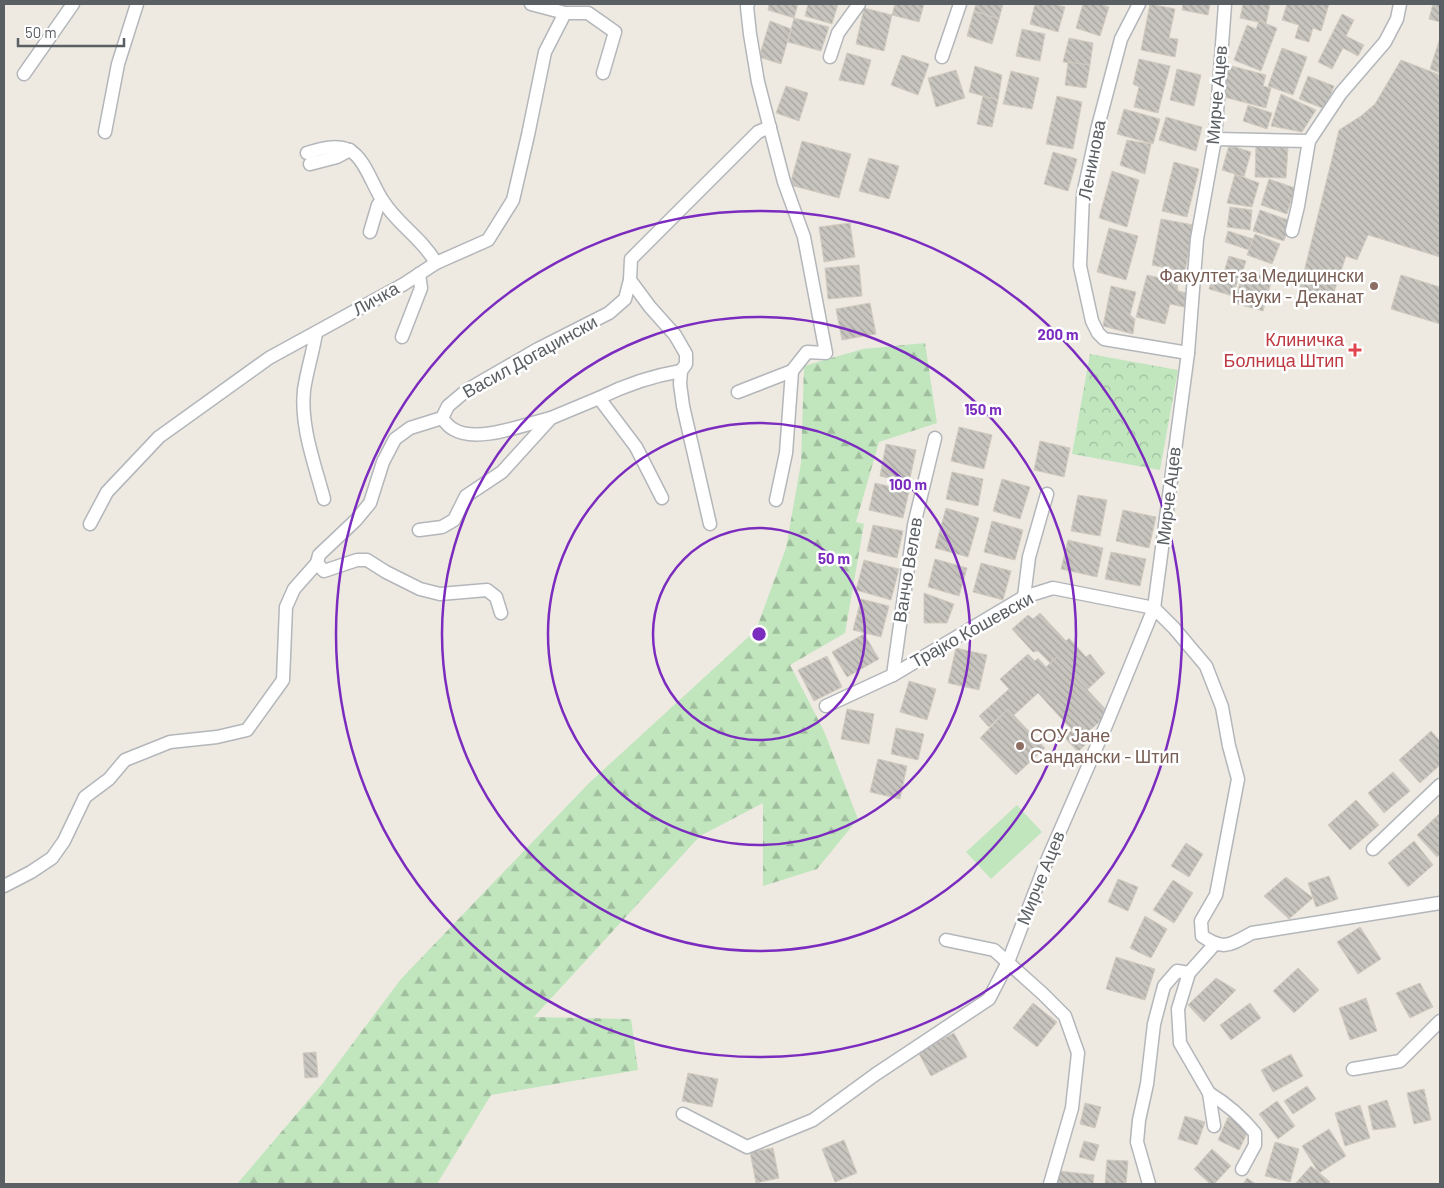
<svg xmlns="http://www.w3.org/2000/svg" width="1444" height="1188" viewBox="0 0 1444 1188" font-family="Barlow,sans-serif">
<style>
.forest{fill:url(#forest-firs)}
.park{fill:url(#park-crowns)}
.garden{fill:#c1e6be}
.building{fill:url(#building-back-hatch);stroke:#d2cbc0}
.lines{fill:none;stroke-linecap:round;stroke-linejoin:round}
.minor-casing{stroke:#b3b6ba;stroke-width:15}
.minor{stroke:#fff;stroke-width:12}
.ring{fill:none;stroke:#7b2cbf;stroke-width:2.5}
.education-dot{fill:#8d6e63;stroke:#fff;stroke-width:2}
.health-dot{fill:#e0444e;stroke:#fff;stroke-width:2}
.labels{text-anchor:middle;stroke-width:5;stroke-linejoin:round;paint-order:stroke}
.street-label{font-size:18px;fill:#5a5f63;stroke:#fff}
.education-label{font-size:18px;fill:#785e54;stroke:#fff;text-anchor:end}
.health-label{font-size:18px;fill:#be3a42;stroke:#fff;text-anchor:end}
.centre{fill:#7b2cbf;stroke:#fff;stroke-width:2.5}
.ring-label{font-size:15px;text-anchor:middle;font-weight:bold;fill:#7b2cbf;stroke:#fff;stroke-width:5;stroke-linejoin:round;paint-order:stroke}
</style>
<defs>
<pattern id="forest-firs" width="22" height="20" patternUnits="userSpaceOnUse" patternTransform="scale(1.25)"><rect width="22" height="20" fill="#c1e6be"/><path d="M5 1l3.5 6h-7zM16 11l3.5 6h-7z" fill="#a0be9e"/></pattern>
<pattern id="park-crowns" width="20" height="18" patternUnits="userSpaceOnUse" patternTransform="scale(1.25)"><rect width="20" height="18" fill="#c1e6be"/><path d="M2 6a3 3 0 1 1 6 0M12 15a3 3 0 1 1 6 0" fill="none" stroke="#a0be9e"/></pattern>
<pattern id="building-back-hatch" width="6" height="6" patternUnits="userSpaceOnUse" patternTransform="scale(1.25)"><rect width="6" height="6" fill="#c8c5bf"/><path d="M-1 5l2 2M0 0l6 6M5-1l2 2" fill="none" stroke="#a5a39f"/></pattern>
</defs>
<rect width="100%" height="100%" fill="#eeeae2"/>
<polygon class="forest" points="925,343 937,423 879,442 856,522 864,524 845,633 790,665 824,731 858,819 817,869 763,886 763,803 700,836 534,1017 631,1019 638,1070 491,1095 437,1184 237,1184 323,1083 401,979 589,783 756,630 786,548 801,463 804,366 863,349"/>
<polygon class="park" points="1090,354 1178,370 1160,470 1072,454"/>
<polygon class="garden" points="1017,805 1042,832 991,879 966,852"/>
<g class="building">
<polygon points="769,4 798,4 794,18 768,10"/>
<polygon points="808,4 838,4 832,24 805,16"/>
<polygon points="895,4 924,4 919,22 892,15"/>
<polygon points="976,4 1003,4 999,19 974,11"/>
<polygon points="1035,4 1054,4 1065,7 1058,32 1030,24"/>
<polygon points="1083,4 1101,4 1109,7 1100,36 1076,28"/>
<polygon points="1150,4 1175,9 1169,38 1178,39 1175,57 1141,50"/>
<polygon points="1183,4 1210,4 1208,15 1182,10"/>
<polygon points="1243,4 1270,4 1266,24 1240,18"/>
<polygon points="1287,4 1329,4 1321,31 1313,28 1309,42 1295,38 1299,25 1282,20"/>
<polygon points="1433,4 1440,4 1440,22 1429,19"/>
<polygon points="864,8 892,15 884,51 856,44"/>
<polygon points="974,11 999,19 992,44 967,36"/>
<polygon points="1342,14 1354,20 1346,36 1364,45 1358,56 1343,48 1332,69 1318,62"/>
<polygon points="794,18 829,27 821,51 788,42"/>
<polygon points="770,21 791,29 781,64 759,57"/>
<polygon points="1259,21 1277,28 1261,71 1234,60 1247,25 1256,29"/>
<polygon points="1022,29 1045,34 1040,61 1016,56"/>
<polygon points="1069,38 1093,43 1090,65 1063,62"/>
<polygon points="1440,38 1440,73 1430,69"/>
<polygon points="1282,48 1307,57 1293,95 1268,86"/>
<polygon points="847,53 871,60 864,85 839,80"/>
<polygon points="902,55 929,64 918,95 891,85"/>
<polygon points="1139,59 1170,66 1158,113 1134,107 1139,87 1133,84"/>
<polygon points="1401,60 1440,75 1440,257 1368,235 1357,260 1346,256 1332,298 1300,288 1339,130 1361,116 1375,104"/>
<polygon points="1068,62 1090,65 1086,88 1065,85"/>
<polygon points="1228,65 1266,75 1263,86 1271,88 1266,108 1220,96"/>
<polygon points="975,66 1002,75 998,100 969,92"/>
<polygon points="1177,69 1201,75 1194,106 1170,100"/>
<polygon points="956,70 965,98 936,107 928,78"/>
<polygon points="1011,71 1039,78 1032,109 1003,104"/>
<polygon points="1308,76 1334,86 1325,109 1299,99"/>
<polygon points="786,86 808,93 799,121 776,113"/>
<polygon points="1281,94 1316,110 1302,132 1271,126"/>
<polygon points="983,96 998,100 992,127 977,124"/>
<polygon points="1057,96 1082,102 1073,149 1046,144"/>
<polygon points="1248,105 1272,113 1267,129 1243,121"/>
<polygon points="1124,109 1160,119 1153,144 1117,134"/>
<polygon points="1166,117 1202,127 1196,151 1159,140"/>
<polygon points="1127,140 1151,144 1145,174 1120,165"/>
<polygon points="802,141 851,154 839,198 790,185"/>
<polygon points="1229,145 1251,152 1244,177 1222,170"/>
<polygon points="1256,146 1288,147 1286,178 1255,177"/>
<polygon points="1053,152 1077,159 1068,191 1044,184"/>
<polygon points="869,158 899,166 889,199 859,191"/>
<polygon points="1174,162 1199,169 1187,217 1162,211"/>
<polygon points="1112,171 1139,180 1127,227 1099,218"/>
<polygon points="1235,174 1259,183 1252,207 1227,203"/>
<polygon points="1269,179 1295,188 1287,214 1261,205"/>
<polygon points="1230,207 1252,210 1250,230 1227,227"/>
<polygon points="1260,210 1291,221 1284,241 1253,231"/>
<polygon points="1161,219 1194,225 1185,272 1152,265"/>
<polygon points="850,223 855,257 824,262 819,227"/>
<polygon points="1109,228 1138,236 1126,280 1097,272"/>
<polygon points="1228,231 1253,239 1249,250 1225,242"/>
<polygon points="1255,234 1280,244 1272,264 1247,255"/>
<polygon points="1229,256 1246,261 1241,277 1224,272"/>
<polygon points="859,265 862,296 828,299 825,268"/>
<polygon points="1215,269 1239,276 1233,296 1209,289"/>
<polygon points="1244,270 1272,279 1263,311 1234,303"/>
<polygon points="1147,275 1177,282 1178,291 1187,293 1184,307 1170,304 1165,324 1136,317"/>
<polygon points="1401,275 1440,287 1440,324 1391,309"/>
<polygon points="1111,286 1136,292 1130,315 1135,319 1133,334 1103,326"/>
<polygon points="870,303 876,334 842,340 836,309"/>
<polygon points="959,427 992,435 984,469 951,461"/>
<polygon points="1040,441 1070,448 1064,477 1034,470"/>
<polygon points="886,444 916,450 909,483 880,476"/>
<polygon points="952,472 983,479 978,506 946,499"/>
<polygon points="1002,479 1030,487 1020,519 993,511"/>
<polygon points="875,483 909,491 903,518 869,510"/>
<polygon points="1078,495 1107,500 1100,536 1071,531"/>
<polygon points="946,508 979,518 968,557 935,548"/>
<polygon points="1123,510 1156,517 1149,548 1116,541"/>
<polygon points="992,521 1023,530 1015,560 984,552"/>
<polygon points="873,525 903,531 897,558 867,551"/>
<polygon points="1068,540 1103,548 1097,577 1061,569"/>
<polygon points="1111,552 1146,559 1140,586 1105,579"/>
<polygon points="935,559 967,568 959,596 928,587"/>
<polygon points="864,560 899,569 891,600 856,590"/>
<polygon points="981,563 1011,571 1003,600 973,592"/>
<polygon points="924,593 954,604 947,623 924,623"/>
<polygon points="861,599 889,606 881,637 853,630"/>
<polygon points="1040,613 1066,641 1069,638 1086,657 1090,654 1105,673 1087,690 1057,657 1050,663 1038,651 1033,652 1012,629 1028,615 1033,619"/>
<polygon points="864,634 879,659 847,677 832,652"/>
<polygon points="956,648 987,655 979,690 948,683"/>
<polygon points="1028,654 1035,661 1038,658 1046,667 1057,657 1109,713 1087,733 1092,738 1078,752 1064,737 1072,730 1038,693 1014,715 1008,709 989,727 979,716 1009,689 1000,679"/>
<polygon points="827,656 842,687 814,701 798,670"/>
<polygon points="909,681 936,689 927,720 900,712"/>
<polygon points="847,709 874,714 869,744 841,739"/>
<polygon points="1008,709 1045,748 1016,775 980,738"/>
<polygon points="896,728 924,734 918,760 891,754"/>
<polygon points="1431,731 1440,741 1440,765 1420,783 1399,760"/>
<polygon points="878,759 907,766 900,799 870,792"/>
<polygon points="1393,772 1410,791 1384,813 1368,793"/>
<polygon points="1356,800 1379,825 1350,850 1328,825"/>
<polygon points="1440,813 1440,854 1437,857 1417,835"/>
<polygon points="1414,841 1433,865 1408,887 1388,863"/>
<polygon points="1186,843 1203,854 1189,877 1171,866"/>
<polygon points="1329,876 1338,899 1316,907 1308,883"/>
<polygon points="1286,877 1313,898 1289,919 1264,896"/>
<polygon points="1118,879 1138,887 1128,911 1108,902"/>
<polygon points="1173,880 1193,893 1174,923 1153,910"/>
<polygon points="1145,916 1167,929 1151,958 1130,948"/>
<polygon points="1360,927 1381,959 1358,974 1337,942"/>
<polygon points="1116,957 1155,969 1145,1000 1106,989"/>
<polygon points="1298,968 1319,990 1294,1013 1273,991"/>
<polygon points="1216,978 1236,990 1204,1022 1188,1005"/>
<polygon points="1420,983 1433,1007 1410,1018 1396,993"/>
<polygon points="1366,998 1377,1031 1350,1040 1339,1008"/>
<polygon points="1033,1003 1057,1022 1037,1047 1013,1028"/>
<polygon points="1250,1003 1261,1018 1231,1040 1220,1025"/>
<polygon points="954,1033 967,1057 931,1076 918,1052"/>
<polygon points="316,1052 318,1077 305,1078 303,1053"/>
<polygon points="1291,1054 1303,1076 1273,1092 1261,1070"/>
<polygon points="688,1073 718,1079 712,1107 682,1101"/>
<polygon points="1307,1086 1316,1099 1293,1114 1284,1101"/>
<polygon points="1424,1089 1431,1120 1414,1124 1407,1093"/>
<polygon points="1387,1100 1396,1127 1373,1130 1368,1106"/>
<polygon points="1277,1101 1295,1126 1278,1139 1259,1114"/>
<polygon points="1085,1103 1101,1107 1095,1128 1080,1124"/>
<polygon points="1360,1105 1370,1138 1345,1146 1335,1113"/>
<polygon points="1185,1116 1205,1122 1197,1145 1178,1139"/>
<polygon points="1228,1117 1250,1127 1239,1150 1218,1140"/>
<polygon points="1329,1129 1346,1156 1319,1173 1302,1146"/>
<polygon points="844,1140 857,1173 835,1182 822,1149"/>
<polygon points="1084,1141 1099,1145 1094,1161 1079,1157"/>
<polygon points="1275,1142 1299,1149 1290,1182 1265,1176"/>
<polygon points="773,1148 779,1178 756,1183 750,1152"/>
<polygon points="1212,1149 1231,1166 1214,1184 1210,1184 1194,1169"/>
<polygon points="1107,1160 1128,1161 1126,1184 1105,1184"/>
<polygon points="1311,1166 1330,1182 1328,1184 1295,1184"/>
<polygon points="1059,1171 1094,1175 1093,1184 1057,1184"/>
<polygon points="1247,1178 1256,1184 1243,1184"/>
</g>
<g class="lines">
<defs>
<g id="minor">
<polyline points="531,4 565,13 588,13 615,32 603,73"/>
<polyline points="748,4 747,7 750,34 758,82 784,182 804,237 826,353 807,352 792,371 786,453 776,500"/>
<polyline points="1139,4 1121,39 1097,130 1083,195 1080,266 1092,321 1098,333 1104,339 1188,353"/>
<polyline points="830,57 838,33 859,4"/>
<polyline points="942,57 960,4"/>
<polyline points="24,74 73,4"/>
<polyline points="105,132 118,64 137,4"/>
<polyline points="1215,139 1309,141"/>
<path d="M307,153c13,-4 28,-9 42,-3 16,8 24,37 34,51 15,24 40,38 53,62"/>
<polyline points="310,164 337,157 350,150"/>
<polyline points="1292,231 1298,206 1309,141 1341,93 1385,42 1397,19 1400,4"/>
<polyline points="370,232 378,205 382,200"/>
<path d="M316,333c-3,19 -9,37 -12,57 -4,36 11,75 20,109"/>
<polyline points="402,337 421,288 419,274"/>
<polyline points="738,392 792,371"/>
<path d="M442,418c3,4 7,9 11,11 24,15 72,-5 98,-11"/>
<path d="M662,498l-26,-51 -37,-49c28,-14 52,-22 82,-27"/>
<polyline points="90,524 107,492 159,437 269,358 404,284 436,263 488,240 513,200 528,135 545,52 565,13"/>
<polyline points="710,524 683,406 680,384 681,371 686,364 686,354 675,335 650,307 630,280 631,259 758,132 770,127"/>
<polyline points="419,530 442,527 454,520 466,496 502,472 551,418 599,398"/>
<polyline points="317,563 319,555 356,520 370,503 383,462 395,439 410,428 442,418 448,406 467,390 538,349 609,313 625,299 630,280"/>
<polyline points="1024,597 1029,557 1047,494"/>
<polyline points="893,675 914,525 935,438"/>
<path d="M826,706l67,-31 131,-78 29,-9 101,20 20,20 32,38 16,41 7,39 9,33 -22,116 -15,26 1,15c22,15 28,9 50,-3l188,-30"/>
<polyline points="1373,849 1440,785"/>
<polyline points="4,886 31,872 52,858 64,841 85,797 109,779 125,760 170,742 217,737 247,730 283,680 286,607 294,589 317,563 324,571 357,560 367,560 386,572 420,589 440,594 487,590 496,597 501,613"/>
<polyline points="946,940 994,950 1043,994 1065,1016 1078,1053 1072,1108 1050,1184"/>
<polyline points="1214,945 1189,973 1178,1009 1180,1043 1209,1093 1214,1126"/>
<polyline points="1353,1069 1400,1061 1440,1021"/>
<path d="M1209,1093c18,11 33,24 46,40v12l-13,24"/>
<polyline points="683,1114 747,1147 813,1120 876,1074 989,999 1008,962 1046,863 1107,723 1154,608 1188,353 1197,239 1215,139 1225,4"/>
<polyline points="1149,1184 1137,1142 1139,1120 1147,1084 1154,1024 1164,986 1177,971 1189,973"/>
</g>
</defs>
<use href="#minor" class="minor-casing"/>
<use href="#minor" class="minor"/>
</g>
<g class="ring">
<circle cx="759" cy="634" r="106"/>
<circle cx="759" cy="634" r="211"/>
<circle cx="759" cy="634" r="317"/>
<circle cx="759" cy="634" r="423"/>
</g>
<g class="education-dot">
<circle cx="1374" cy="286" r="5"/>
<circle cx="1020" cy="746" r="5"/>
</g>
<path class="health-dot" d="M1352.5 342.5h5v5h5v5h-5v5h-5v-5h-5v-5h5z"/>
<g class="labels">
<g class="street-label">
<text transform="translate(1217 95) rotate(-85)" y="6">Мирче Ацев</text>
<text transform="translate(1092 160) rotate(-79)" y="6">Ленинова</text>
<text transform="translate(376 299) rotate(-29)" y="6">Личка</text>
<text transform="translate(530 357) rotate(-29)" y="6">Васил Догаџински</text>
<text transform="translate(1169 496) rotate(-83)" y="6">Мирче Ацев</text>
<text transform="translate(908 570) rotate(-81)" y="6">Ванчо Велев</text>
<text transform="translate(972 630) rotate(-29)" y="6">Трајко Кошевски</text>
<text transform="translate(1041 878) rotate(-68)" y="6">Мирче Ацев</text>
</g>
<g class="education-label">
<text x="1364" y="282">Факултет за Медицински<tspan x="1364" dy="21">Науки - Деканат</tspan></text>
<text x="1030" y="742" text-anchor="start">СОУ Јане<tspan x="1030" dy="21">Сандански - Штип</tspan></text>
</g>
<g class="health-label">
<text x="1344" y="346">Клиничка<tspan x="1344" dy="21">Болница Штип</tspan></text>
</g>
</g>
<circle cx="759" cy="634" r="8" class="centre"/>
<g class="ring-label">
<text x="1058" y="340">200 m</text>
<text x="983" y="415">150 m</text>
<text x="908" y="490">100 m</text>
<text x="834" y="564">50 m</text>
</g>
<rect width="1444" height="1188" fill="none" stroke="#5a5f63" stroke-width="10"/>
<path d="M18 38v8h106v-8" fill="none" stroke="#5a5f63" stroke-width="2.5"/>
<text x="25" y="38" font-size="15" fill="#5a5f63" stroke="#ffffff" stroke-width="4" paint-order="stroke">50 m</text>
</svg>
